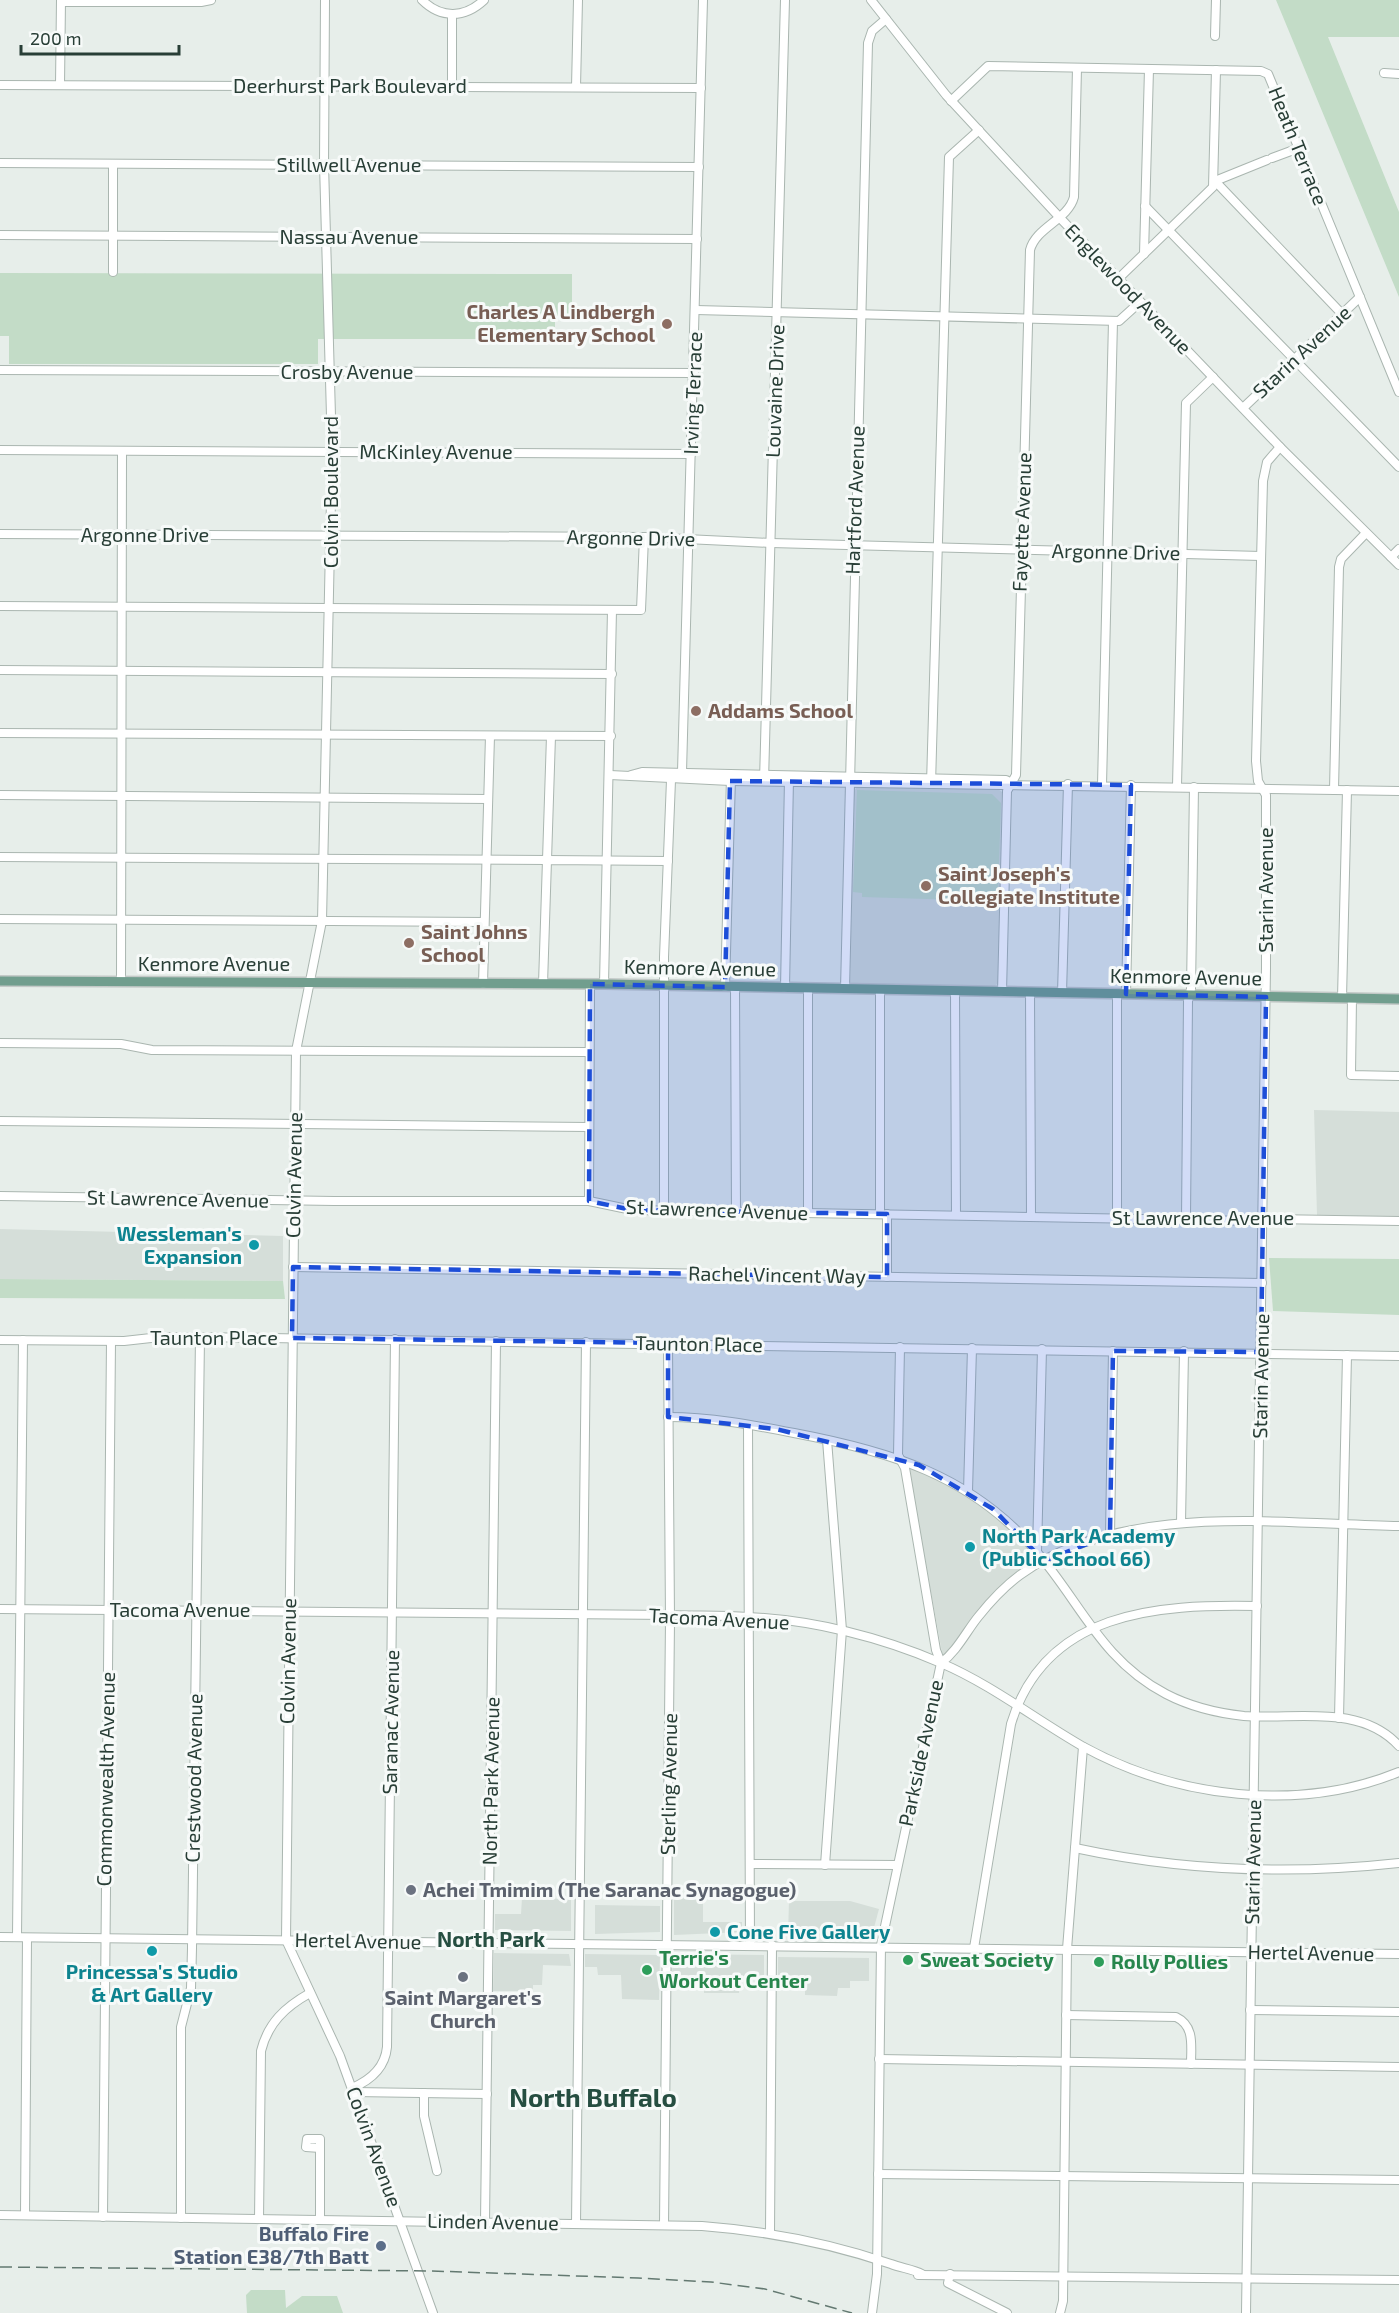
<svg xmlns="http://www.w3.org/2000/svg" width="1399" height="2313" viewBox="0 0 1399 2313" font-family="'Exo 2',sans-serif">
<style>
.built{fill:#d5ded9}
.green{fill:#c3dcc7}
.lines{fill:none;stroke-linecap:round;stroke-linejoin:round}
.minor-casing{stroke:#aab6b0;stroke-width:10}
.major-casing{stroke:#c3c9c7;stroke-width:12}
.minor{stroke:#fff;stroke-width:8}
.major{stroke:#719e8e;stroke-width:9}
.rail{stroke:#637971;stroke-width:1.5;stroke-dasharray:12 6;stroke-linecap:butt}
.marked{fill:#1d4ed8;fill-opacity:0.2;stroke:#1d4ed8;stroke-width:4.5;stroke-dasharray:12 8;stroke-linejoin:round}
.education-dot{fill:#8d6e63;stroke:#f7faf9;stroke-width:2}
.culture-dot{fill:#0f9aa8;stroke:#f7faf9;stroke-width:2}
.worship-dot{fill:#6b7280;stroke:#f7faf9;stroke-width:2}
.leisure-dot{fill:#2e9e5b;stroke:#f7faf9;stroke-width:2}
.service-dot{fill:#5c6f8a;stroke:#f7faf9;stroke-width:2}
.labels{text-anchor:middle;stroke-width:6;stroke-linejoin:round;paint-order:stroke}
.street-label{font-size:20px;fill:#283e36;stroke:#f7faf9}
.education-label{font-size:20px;font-weight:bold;fill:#785e54;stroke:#f7faf9;text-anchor:start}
.culture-label{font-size:20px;font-weight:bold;fill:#0d838f;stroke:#f7faf9;text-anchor:start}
.worship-label{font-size:20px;font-weight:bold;fill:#5b616d;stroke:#f7faf9;text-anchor:start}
.leisure-label{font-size:20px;font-weight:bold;fill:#27864d;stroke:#f7faf9;text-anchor:start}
.service-label{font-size:20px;font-weight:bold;fill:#4e5e75;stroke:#f7faf9;text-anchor:end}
.neighbourhood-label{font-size:21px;font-weight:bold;fill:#264e41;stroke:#f7faf9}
.district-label{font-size:26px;font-weight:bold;fill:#264e41;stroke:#f7faf9}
</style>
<rect width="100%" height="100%" fill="#e7eeea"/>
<g class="built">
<polygon points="858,786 998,789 1002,792 998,983 994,987 850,983 854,791"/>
<polygon points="1314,1110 1399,1112 1399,1217 1317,1215"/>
<polygon points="0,1229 283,1236 283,1281 0,1279"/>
<polygon points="908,1467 918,1469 970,1496 1004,1522 1037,1559 976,1614 943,1658"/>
<polygon points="674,1897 703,1897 703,1922 742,1922 742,1932 674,1935"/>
<polygon points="522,1898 571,1899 571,1931 495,1930 495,1914 521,1914"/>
<polygon points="789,1901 850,1901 879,1909 872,1935 788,1935"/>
<polygon points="595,1905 660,1906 660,1932 595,1934"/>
<polygon points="494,1953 569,1954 571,1966 543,1965 542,1985 533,1985 533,1991 493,1991"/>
<polygon points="585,1954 660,1955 659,2000 622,1999 621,1975 598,1975 597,1967 585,1967"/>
<polygon points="673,1954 764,1955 764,1976 740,1976 739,1993 704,1993 704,1975 672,1975"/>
<polygon points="778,1957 869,1958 869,1981 850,1981 850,1988 838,1988 837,1996 805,1995 805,1978 778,1978"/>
</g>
<g class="green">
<polygon points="1276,0 1399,0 1399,37 1328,37 1399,212 1399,297"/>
<polygon points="0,273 572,274 572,316 555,316 555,339 318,339 318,364 9,364 9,336 0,336"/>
<polygon points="857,790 992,794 1001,803 998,894 993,901 862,897 862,893 853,892"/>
<polygon points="1269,1258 1399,1259 1399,1315 1273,1311"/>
<polygon points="0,1279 283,1281 285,1299 0,1298"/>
<polygon points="251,2290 285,2290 286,2308 302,2296 337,2296 343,2313 247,2313 246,2295"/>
</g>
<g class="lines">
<defs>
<g id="minor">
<polyline points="325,0 324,164 332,452 322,921 296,1051 286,1940 340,2056 433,2313"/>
<path d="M422,0c19,19 43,18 62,0"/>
<polyline points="871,0 946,95 1062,220 1280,447 1399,565"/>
<polyline points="61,2 201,2 211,0"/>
<polyline points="452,15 452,87"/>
<polyline points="1215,36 1216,0"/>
<polyline points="1384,73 1399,74"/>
<polyline points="0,85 701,88"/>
<polyline points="60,85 61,0"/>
<polyline points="576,87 578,0"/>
<polyline points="951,101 988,66 1261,71 1268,74 1399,392"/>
<polyline points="1272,158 1299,148"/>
<polyline points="0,163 699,167"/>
<polyline points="1214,180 1342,314"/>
<polyline points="1215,181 1267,160"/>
<polyline points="1145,206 1399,467"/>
<polyline points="0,235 697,239"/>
<polyline points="1144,254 1149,69"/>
<polyline points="113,272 113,164"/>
<polyline points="1118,279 1213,187 1216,70"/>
<polyline points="696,310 1119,321 1140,302"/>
<polyline points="0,370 694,373"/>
<polyline points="1243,408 1360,297"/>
<polyline points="0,450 691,454"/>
<polyline points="0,534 644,537 771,543 1261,556"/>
<polyline points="1391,557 1399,549"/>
<polyline points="0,606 641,610 644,537"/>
<polyline points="0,670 612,674"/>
<polyline points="0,733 611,736"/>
<polyline points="610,775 730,781 1399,791"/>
<polyline points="631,775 642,772 1006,780 1012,783"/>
<polyline points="764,781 785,0"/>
<polyline points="931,784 949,157 979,130"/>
<polyline points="1102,785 1113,321"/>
<polyline points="1177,786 1186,403 1213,377"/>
<polyline points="1334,790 1339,567 1341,559 1366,533"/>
<polyline points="0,795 488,799"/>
<polyline points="0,857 547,860 551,736"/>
<polyline points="0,919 484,922"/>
<polyline points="121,982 122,451"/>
<polyline points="483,984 490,736"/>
<polyline points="543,984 547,860 668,861"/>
<polyline points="604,984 612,610"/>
<polyline points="725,987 731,778"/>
<polyline points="735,987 736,1211"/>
<polyline points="785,988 789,779"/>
<polyline points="845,989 868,43 872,31 886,19"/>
<polyline points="880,989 880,1214"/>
<polyline points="955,991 956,1215"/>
<path d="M1002,992l5,-201 9,-16 14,-525c6,-23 38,-30 44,-53l3,-129"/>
<polyline points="1030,992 1031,1217"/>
<polyline points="1062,993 1068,784"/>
<polyline points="1126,994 1131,785"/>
<polyline points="1342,998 1347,790"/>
<polyline points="1352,998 1351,1075 1399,1076"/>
<polyline points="0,1043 121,1044 152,1050 589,1052"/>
<polyline points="0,1121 589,1127"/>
<polyline points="0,1196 334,1201 589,1201 632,1210 1255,1221 1271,1219 1399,1221"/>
<polyline points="589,1201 590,984"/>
<polyline points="664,1210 664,957 671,780 682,772 703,0"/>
<polyline points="808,1212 808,988"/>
<polyline points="887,1214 887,1277"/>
<polyline points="1117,1218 1117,994"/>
<polyline points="1186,1219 1188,1001 1191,989 1194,787"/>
<polyline points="293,1267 1262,1283"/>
<polyline points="0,1340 124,1341 160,1337 200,1337 1399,1356"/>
<polyline points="900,1347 898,1455 905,1468 936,1650 941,1663"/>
<path d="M668,1417c42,0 85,8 126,16 95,18 177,42 242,118 45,52 65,109 130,143 25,13 50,19 78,22 51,4 116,-13 155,30"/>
<polyline points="748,1425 750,1945"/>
<polyline points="968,1491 972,1348"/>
<polyline points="1181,1523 1184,1351"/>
<polyline points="1110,1535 1113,1351"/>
<polyline points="1037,1552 1042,1349"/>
<path d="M0,1609l670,6c26,1 52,0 78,2 65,3 133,20 193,46 51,22 94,56 141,83 94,52 217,67 317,26"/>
<polyline points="1339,1718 1347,1355"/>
<path d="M1075,1848c107,23 215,27 324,15"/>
<polyline points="750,1864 897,1865"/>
<polyline points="825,1865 842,1630 827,1440"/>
<polyline points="0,1937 1399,1954"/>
<polyline points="17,1937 23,1340"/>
<path d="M974,1948l37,-224c34,-113 146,-120 246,-118"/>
<polyline points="1250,2010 1399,2012"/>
<path d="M1066,2015l110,2c19,9 15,29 15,47"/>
<polyline points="879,2059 1399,2067"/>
<path d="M352,2088c19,-8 33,-20 35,-41l8,-708"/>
<polyline points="354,2092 487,2094"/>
<polyline points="424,2093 424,2116 437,2171"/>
<polyline points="878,2174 1399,2180"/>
<path d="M0,2215l702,11c65,5 127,17 189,38 10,4 22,5 31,10"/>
<polyline points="25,2215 27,1938"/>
<polyline points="103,2217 111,1341"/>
<polyline points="181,2218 181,2027 191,1988 192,1948 200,1337"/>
<path d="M259,2219l2,-168c7,-28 24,-44 49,-58"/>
<polyline points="320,2219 320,2139 307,2139 306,2147 320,2148"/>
<polyline points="485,2222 496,1341"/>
<polyline points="576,2224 586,1342"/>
<polyline points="664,2225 670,1620 668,1343"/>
<polyline points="770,2233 772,1945"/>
<polyline points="950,2274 948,2283 1007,2313"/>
<polyline points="918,2275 1399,2280"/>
<path d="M872,2313l5,-39 4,-329 60,-282c16,-12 25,-31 37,-46 12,-15 27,-31 42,-42 102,-74 260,-51 379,-49"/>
<polyline points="1060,2313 1063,2301 1067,1949 1083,1747"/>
<polyline points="1246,2313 1266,968 1266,795 1258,781 1256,761 1263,481 1267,462 1280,447"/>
</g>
<polyline id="major" points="0,981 604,984 1399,999"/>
</defs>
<use href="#minor" class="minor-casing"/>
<use href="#major" class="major-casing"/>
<use href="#minor" class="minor"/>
<use href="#major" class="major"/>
<polyline class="rail" points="0,2267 432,2271 638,2278 711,2282 765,2289 852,2313"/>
</g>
<path class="marked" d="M730,781l401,4 -5,209 140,3 -5,355 -148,-1 -3,184 -66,26 -51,-52 -74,-44 -143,-36 -108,-12v-74l-376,-5 1,-71 594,10v-63l-255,-4 -43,-9 1,-217 135,3z"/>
<g class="education-dot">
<circle cx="667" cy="324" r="6"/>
<circle cx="696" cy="711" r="6"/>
<circle cx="926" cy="886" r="6"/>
<circle cx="409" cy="943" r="6"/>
</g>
<g class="culture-dot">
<circle cx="254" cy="1245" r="6"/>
<circle cx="970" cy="1547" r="6"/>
<circle cx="715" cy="1932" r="6"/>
<circle cx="152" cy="1951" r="6"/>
</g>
<g class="worship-dot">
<circle cx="411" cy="1890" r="6"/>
<circle cx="463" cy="1977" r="6"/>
</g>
<g class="leisure-dot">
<circle cx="908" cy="1960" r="6"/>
<circle cx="1099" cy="1962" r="6"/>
<circle cx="647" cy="1970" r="6"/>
</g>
<circle class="service-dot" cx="381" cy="2246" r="6"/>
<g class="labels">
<g class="street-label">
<text x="350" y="93">Deerhurst Park Boulevard</text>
<text transform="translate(1298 146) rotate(68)" y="7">Heath Terrace</text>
<text x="349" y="172">Stillwell Avenue</text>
<text x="349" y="244">Nassau Avenue</text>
<text transform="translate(1128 289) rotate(46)" y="7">Englewood Avenue</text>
<text transform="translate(1302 352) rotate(-43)" y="7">Starin Avenue</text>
<text x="347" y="379">Crosby Avenue</text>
<text transform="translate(775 391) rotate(-88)" y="7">Louvaine Drive</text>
<text transform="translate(693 393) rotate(-88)" y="7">Irving Terrace</text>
<text x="436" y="459">McKinley Avenue</text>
<text transform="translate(331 492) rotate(-90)" y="7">Colvin Boulevard</text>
<text transform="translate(855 500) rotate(-88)" y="7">Hartford Avenue</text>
<text transform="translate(1022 522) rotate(-88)" y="7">Fayette Avenue</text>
<text x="145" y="542">Argonne Drive</text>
<text transform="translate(631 538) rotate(1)" y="7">Argonne Drive</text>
<text transform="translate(1116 552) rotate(1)" y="7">Argonne Drive</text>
<text transform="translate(1266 890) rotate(-90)" y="7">Starin Avenue</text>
<text x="214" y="971">Kenmore Avenue</text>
<text transform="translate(700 968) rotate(1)" y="7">Kenmore Avenue</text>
<text transform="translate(1186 977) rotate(1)" y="7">Kenmore Avenue</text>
<text transform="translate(294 1175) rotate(-89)" y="7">Colvin Avenue</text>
<text transform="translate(178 1199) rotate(1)" y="7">St Lawrence Avenue</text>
<text transform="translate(717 1210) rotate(2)" y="7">St Lawrence Avenue</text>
<text x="1203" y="1225">St Lawrence Avenue</text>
<text transform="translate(777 1275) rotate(1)" y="7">Rachel Vincent Way</text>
<text x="214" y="1345">Taunton Place</text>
<text transform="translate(699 1344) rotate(1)" y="7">Taunton Place</text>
<text transform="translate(1261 1376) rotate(-89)" y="7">Starin Avenue</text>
<text x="180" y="1617">Tacoma Avenue</text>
<text transform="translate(719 1619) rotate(3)" y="7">Tacoma Avenue</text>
<text transform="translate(288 1661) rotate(-89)" y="7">Colvin Avenue</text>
<text transform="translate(391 1722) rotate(-89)" y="7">Saranac Avenue</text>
<text transform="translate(921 1753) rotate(-78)" y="7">Parkside Avenue</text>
<text transform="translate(194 1778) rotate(-89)" y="7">Crestwood Avenue</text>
<text transform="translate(106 1779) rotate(-89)" y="7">Commonwealth Avenue</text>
<text transform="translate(491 1781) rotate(-89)" y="7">North Park Avenue</text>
<text transform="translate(669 1784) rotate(-89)" y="7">Sterling Avenue</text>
<text transform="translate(1253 1862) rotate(-89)" y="7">Starin Avenue</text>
<text transform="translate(358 1941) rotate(1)" y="7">Hertel Avenue</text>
<text transform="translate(1311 1953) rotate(1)" y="7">Hertel Avenue</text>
<text transform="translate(374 2147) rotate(70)" y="7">Colvin Avenue</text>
<text transform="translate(493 2222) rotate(1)" y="7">Linden Avenue</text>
</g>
<g class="education-label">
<text x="655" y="319" text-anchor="end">Charles A Lindbergh<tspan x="655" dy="23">Elementary School</tspan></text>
<text x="708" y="718">Addams School</text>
<text x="938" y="881">Saint Joseph's<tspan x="938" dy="23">Collegiate Institute</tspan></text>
<text x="421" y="939">Saint Johns<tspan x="421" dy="23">School</tspan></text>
</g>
<g class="culture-label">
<text x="242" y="1241" text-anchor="end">Wessleman's<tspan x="242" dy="23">Expansion</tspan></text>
<text x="982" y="1543">North Park Academy<tspan x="982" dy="23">(Public School 66)</tspan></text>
<text x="727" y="1939">Cone Five Gallery</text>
<text x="152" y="1979" text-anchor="middle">Princessa's Studio<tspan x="152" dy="23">&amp; Art Gallery</tspan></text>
</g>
<g class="worship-label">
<text x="423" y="1897">Achei Tmimim (The Saranac Synagogue)</text>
<text x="463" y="2005" text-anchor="middle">Saint Margaret's<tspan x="463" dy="23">Church</tspan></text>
</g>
<g class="leisure-label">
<text x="659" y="1965">Terrie's<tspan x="659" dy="23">Workout Center</tspan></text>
<text x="920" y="1967">Sweat Society</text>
<text x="1111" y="1969">Rolly Pollies</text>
</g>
<g class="service-label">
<text x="369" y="2241">Buffalo Fire<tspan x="369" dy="23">Station E38/7th Batt</tspan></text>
</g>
<g class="neighbourhood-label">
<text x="491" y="1947">North Park</text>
</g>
<g class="district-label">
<text x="593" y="2107">North Buffalo</text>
</g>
</g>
<path d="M21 45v9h158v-9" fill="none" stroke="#283e36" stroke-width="3"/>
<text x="30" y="45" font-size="18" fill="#283e36" stroke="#f7faf9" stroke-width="4.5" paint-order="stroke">200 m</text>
</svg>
